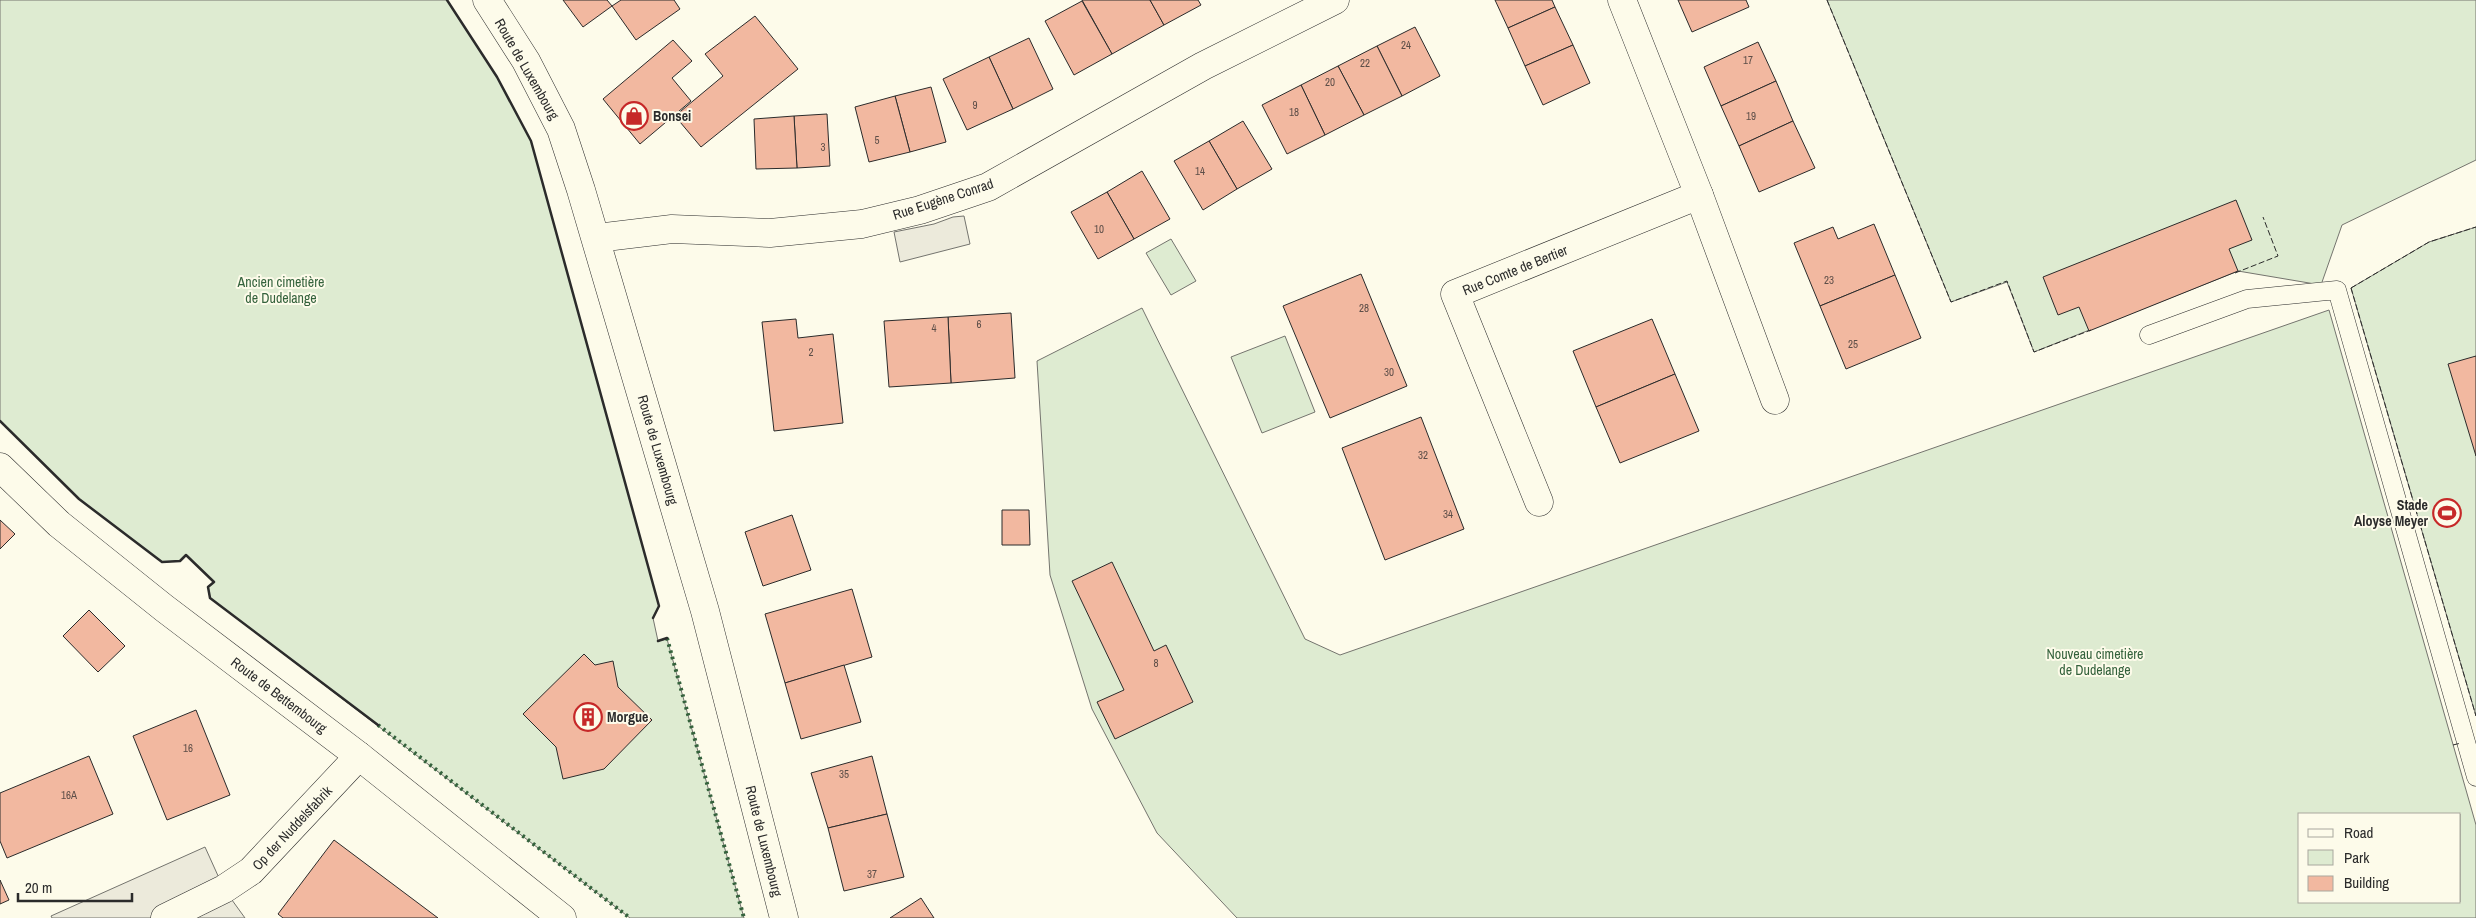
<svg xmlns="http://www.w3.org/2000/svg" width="2476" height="918" viewBox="0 0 2476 918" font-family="'Archivo Narrow',sans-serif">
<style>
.green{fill:#deebd1;stroke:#74746e;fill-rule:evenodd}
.parking{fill:#eceadb;stroke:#74746e}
.building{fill:#f2b8a0;stroke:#2b2b2b}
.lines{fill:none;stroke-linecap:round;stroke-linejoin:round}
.service-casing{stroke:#2b2b2b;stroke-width:19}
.minor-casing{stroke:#2b2b2b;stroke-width:29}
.secondary-casing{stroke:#2b2b2b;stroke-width:29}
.primary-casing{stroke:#2b2b2b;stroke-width:29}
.service{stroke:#fdfbea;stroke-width:18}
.minor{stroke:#fdfbea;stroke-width:28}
.secondary{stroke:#fdfbea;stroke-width:28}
.primary{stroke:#fdfbea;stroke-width:28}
.hedge{stroke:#34623c;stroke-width:4;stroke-dasharray:2.5 4;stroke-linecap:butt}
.fence{stroke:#2b2b2b;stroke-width:1;stroke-dasharray:6 2.5;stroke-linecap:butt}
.wall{stroke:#2b2b2b;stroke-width:2.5}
.labels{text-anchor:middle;stroke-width:4;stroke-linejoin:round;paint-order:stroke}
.number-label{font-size:11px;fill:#5d4e48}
.street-label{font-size:14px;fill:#2b2b2b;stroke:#fdfbea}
.poi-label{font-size:14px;font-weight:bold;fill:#2b2b2b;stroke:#fdfbea;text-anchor:start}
.park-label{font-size:14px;fill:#34623c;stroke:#fdfbea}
</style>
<rect width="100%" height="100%" fill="#fdfbea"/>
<g class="green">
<polygon points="0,0 447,0 497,77 531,141 659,606 653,618 658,641 667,639 744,918 630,918 210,598 208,587 214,582 186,555 180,561 162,562 79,499 0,421"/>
<polygon points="1827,0 2476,0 2476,160 2342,225 2321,285 2238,271 2034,352 2007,282 1951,302"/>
<polygon points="2476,227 2476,716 2351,288 2429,242"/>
<polygon points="1171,239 1196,281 1171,295 1146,253"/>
<path d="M1142,308l163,331 35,16 989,-345 147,515v93h-1239l-80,-85 -65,-124 -42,-134 -13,-214zM2300,814h160v88h-160z"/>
<polygon points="1285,336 1315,412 1262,433 1231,357"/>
</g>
<g class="parking">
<polygon points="964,216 970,244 900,262 894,232 934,224 953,217"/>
<polygon points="205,847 224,889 245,918 52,918 51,916"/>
</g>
<g class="building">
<polygon points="563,0 607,0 612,6 583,27"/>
<polygon points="621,0 674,0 680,9 636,40 612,6"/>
<polygon points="1150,0 1164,25 1112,54 1082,0"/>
<polygon points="1150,0 1198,0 1201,5 1164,25"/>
<polygon points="1495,0 1552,0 1555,7 1508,28"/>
<polygon points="1678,0 1746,0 1749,7 1692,32"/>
<polygon points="1082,1 1112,54 1074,75 1045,21"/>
<polygon points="1555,7 1573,45 1525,66 1508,28"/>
<polygon points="755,16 798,69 701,147 675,116 723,76 705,54"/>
<polygon points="1415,27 1440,76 1402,96 1377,46"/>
<polygon points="1029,38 1053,89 1013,109 989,57"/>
<polygon points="673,40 692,61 672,78 691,101 640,144 603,99"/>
<polygon points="1758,42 1776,81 1721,106 1704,67"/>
<polygon points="1573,45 1590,83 1543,105 1525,66"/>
<polygon points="1377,46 1402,96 1364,115 1338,66"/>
<polygon points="989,57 1013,109 967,130 943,79"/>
<polygon points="1338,66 1364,115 1325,135 1301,85"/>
<polygon points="1776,81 1793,121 1739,146 1721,106"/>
<polygon points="1301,85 1325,135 1287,154 1262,105"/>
<polygon points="931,87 946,142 910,152 895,96"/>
<polygon points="895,96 910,152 869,162 855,107"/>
<polygon points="827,114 830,166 797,168 794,116"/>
<polygon points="794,116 797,168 756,169 754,119"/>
<polygon points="1243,121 1272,169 1237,189 1209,141"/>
<polygon points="1793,121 1815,168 1759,192 1739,146"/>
<polygon points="1209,141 1237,189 1203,210 1174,161"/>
<polygon points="1142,171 1170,219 1134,239 1107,192"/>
<polygon points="1107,192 1134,239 1098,259 1071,212"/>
<polygon points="2236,200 2252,240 2229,249 2238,271 2089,331 2079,307 2058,315 2043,277"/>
<polygon points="1874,224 1895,275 1820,306 1794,243 1833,227 1838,239"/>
<polygon points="1361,274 1407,386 1330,418 1283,306"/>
<polygon points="1895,275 1921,338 1846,369 1820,306"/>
<polygon points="1011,313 1015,378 951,383 948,317"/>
<polygon points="948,317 951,383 889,387 884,321"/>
<polygon points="796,319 798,338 833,334 843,423 774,431 762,322"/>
<polygon points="1652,319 1675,374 1596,407 1573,351"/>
<polygon points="2476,356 2476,456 2448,364"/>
<polygon points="1675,374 1699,431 1620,463 1596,407"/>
<polygon points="1421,417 1464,529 1385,560 1342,448"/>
<polygon points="1002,510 1029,510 1030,545 1002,545"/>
<polygon points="792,515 811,570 763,586 745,532"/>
<polygon points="0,520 15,534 0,549"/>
<polygon points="1112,562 1154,651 1166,645 1193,702 1115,739 1097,702 1124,690 1072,581"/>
<polygon points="852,589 872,657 785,683 765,614"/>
<polygon points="89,610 125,646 98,672 63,636"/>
<polygon points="584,654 595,665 613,661 618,687 652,720 604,769 563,779 556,747 523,714"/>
<polygon points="844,665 861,722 801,739 785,683"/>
<polygon points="196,710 230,795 167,820 133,736"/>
<polygon points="89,756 113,814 7,858 0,841 0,793"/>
<polygon points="872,756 887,814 828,828 811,773"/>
<polygon points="887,814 904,877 844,891 828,828"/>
<polygon points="334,840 438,918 283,918 278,914"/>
<polygon points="0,880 9,900 0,904"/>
<polygon points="921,898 934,918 890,918"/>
</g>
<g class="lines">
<defs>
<polyline id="service" points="2149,335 2247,299 2337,290 2476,777"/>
<g id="minor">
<polyline points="1622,0 1699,195 1775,400"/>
<polyline points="597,238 672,229 770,233 862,224 920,210 988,187 1203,66 1335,0"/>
<polyline points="1539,502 1455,294 1699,195"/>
<polyline points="165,918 224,889 251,871 359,756"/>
</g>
<polyline id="secondary" points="0,467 59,524 164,608 359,756 562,918"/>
<polyline id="primary" points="487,0 526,61 561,129 581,190 705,611 784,918"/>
</defs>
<use href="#service" class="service-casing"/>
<use href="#minor" class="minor-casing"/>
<use href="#secondary" class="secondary-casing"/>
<use href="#primary" class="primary-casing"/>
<use href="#service" class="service"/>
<use href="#minor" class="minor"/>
<use href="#secondary" class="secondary"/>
<use href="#primary" class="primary"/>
<g class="hedge">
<polyline points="667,638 744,918"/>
<polyline points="378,725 630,918"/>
</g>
<g class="fence">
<polyline points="1827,0 1951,302 2007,281 2034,352 2091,330"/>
<polyline points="2235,273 2278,256 2263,217"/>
<polyline points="2351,288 2476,716"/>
<polyline points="2351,288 2429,242 2476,227"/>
<polyline points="2453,745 2461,743"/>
</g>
<g class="wall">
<polyline points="447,0 497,77 531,141 659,606 653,618"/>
<polyline points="0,421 79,499 162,562 180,561 186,555 214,582 208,587 210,598 378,725"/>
<polyline points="658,641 667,638"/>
</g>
</g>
<defs>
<symbol id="shop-ring" viewBox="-11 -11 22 22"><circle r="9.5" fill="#fdfbea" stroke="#c62828" stroke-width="1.5"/><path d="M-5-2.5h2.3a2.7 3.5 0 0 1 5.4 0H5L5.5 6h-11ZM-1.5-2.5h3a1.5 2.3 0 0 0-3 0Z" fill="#c62828"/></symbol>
<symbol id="stadium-ring" viewBox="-11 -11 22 22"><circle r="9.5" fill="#fdfbea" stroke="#c62828" stroke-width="1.5"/><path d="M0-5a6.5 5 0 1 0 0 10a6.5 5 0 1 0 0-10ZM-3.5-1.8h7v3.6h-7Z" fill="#c62828"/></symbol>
<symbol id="building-ring" viewBox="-11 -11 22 22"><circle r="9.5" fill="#fdfbea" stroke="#c62828" stroke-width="1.5"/><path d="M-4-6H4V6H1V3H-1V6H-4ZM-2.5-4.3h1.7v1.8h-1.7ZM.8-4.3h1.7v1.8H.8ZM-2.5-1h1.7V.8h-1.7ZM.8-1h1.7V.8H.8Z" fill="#c62828"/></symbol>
</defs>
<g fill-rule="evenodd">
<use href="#shop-ring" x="618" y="100" width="32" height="32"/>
<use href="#stadium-ring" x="2431" y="497" width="32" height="32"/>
<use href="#building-ring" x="572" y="701" width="32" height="32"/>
</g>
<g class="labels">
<g class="number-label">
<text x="1406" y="49">24</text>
<text x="1748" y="64">17</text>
<text x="1365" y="67">22</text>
<text x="1330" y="86">20</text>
<text x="975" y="109">9</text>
<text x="1294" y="116">18</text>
<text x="1751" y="120">19</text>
<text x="877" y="144">5</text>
<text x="823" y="151">3</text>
<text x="1200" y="175">14</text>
<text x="1099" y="233">10</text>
<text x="1829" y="284">23</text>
<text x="1364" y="312">28</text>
<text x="979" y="328">6</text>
<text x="934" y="332">4</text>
<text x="1853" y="348">25</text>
<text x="811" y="356">2</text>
<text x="1389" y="376">30</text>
<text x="1423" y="459">32</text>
<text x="1448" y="518">34</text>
<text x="1156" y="667">8</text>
<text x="188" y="752">16</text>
<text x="844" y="778">35</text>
<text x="69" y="799">16A</text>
<text x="872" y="878">37</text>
</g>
<g class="street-label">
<text transform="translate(527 69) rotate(60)" y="5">Route de Luxembourg</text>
<text transform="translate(943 199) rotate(-18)" y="5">Rue Eugène Conrad</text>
<text transform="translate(1515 270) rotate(-22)" y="5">Rue Comte de Bertier</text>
<text transform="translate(658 450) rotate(74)" y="5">Route de Luxembourg</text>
<text transform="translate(279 695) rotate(37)" y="5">Route de Bettembourg</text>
<text transform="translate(292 828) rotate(-47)" y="5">Op der Nuddelsfabrik</text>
<text transform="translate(764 841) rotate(76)" y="5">Route de Luxembourg</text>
</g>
<g class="poi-label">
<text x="653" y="121">Bonsei</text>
<text x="2428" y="510" text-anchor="end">Stade<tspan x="2428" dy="16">Aloyse Meyer</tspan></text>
<text x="607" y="722">Morgue</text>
</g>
<g class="park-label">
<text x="281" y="287">Ancien cimetière<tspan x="281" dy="16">de Dudelange</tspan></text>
<text x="2095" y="659">Nouveau cimetière<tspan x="2095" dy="16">de Dudelange</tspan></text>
</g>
</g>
<rect x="2298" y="813" width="162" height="90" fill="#fdfbea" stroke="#a9a89e"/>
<rect x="2308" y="829" width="25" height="8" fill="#fdfbea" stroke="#a9a89e"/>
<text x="2344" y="838" font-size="15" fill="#2b2b2b">Road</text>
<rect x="2308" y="850" width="25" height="15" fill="#deebd1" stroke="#a9a89e"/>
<text x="2344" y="863" font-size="15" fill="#2b2b2b">Park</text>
<rect x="2308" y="876" width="25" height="15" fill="#f2b8a0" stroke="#a9a89e"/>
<text x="2344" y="888" font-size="15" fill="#2b2b2b">Building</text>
<path d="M18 893v8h114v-8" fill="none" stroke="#2b2b2b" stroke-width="2.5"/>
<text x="25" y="893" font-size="15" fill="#2b2b2b" stroke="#fdfbea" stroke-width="4" paint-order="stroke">20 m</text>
</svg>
